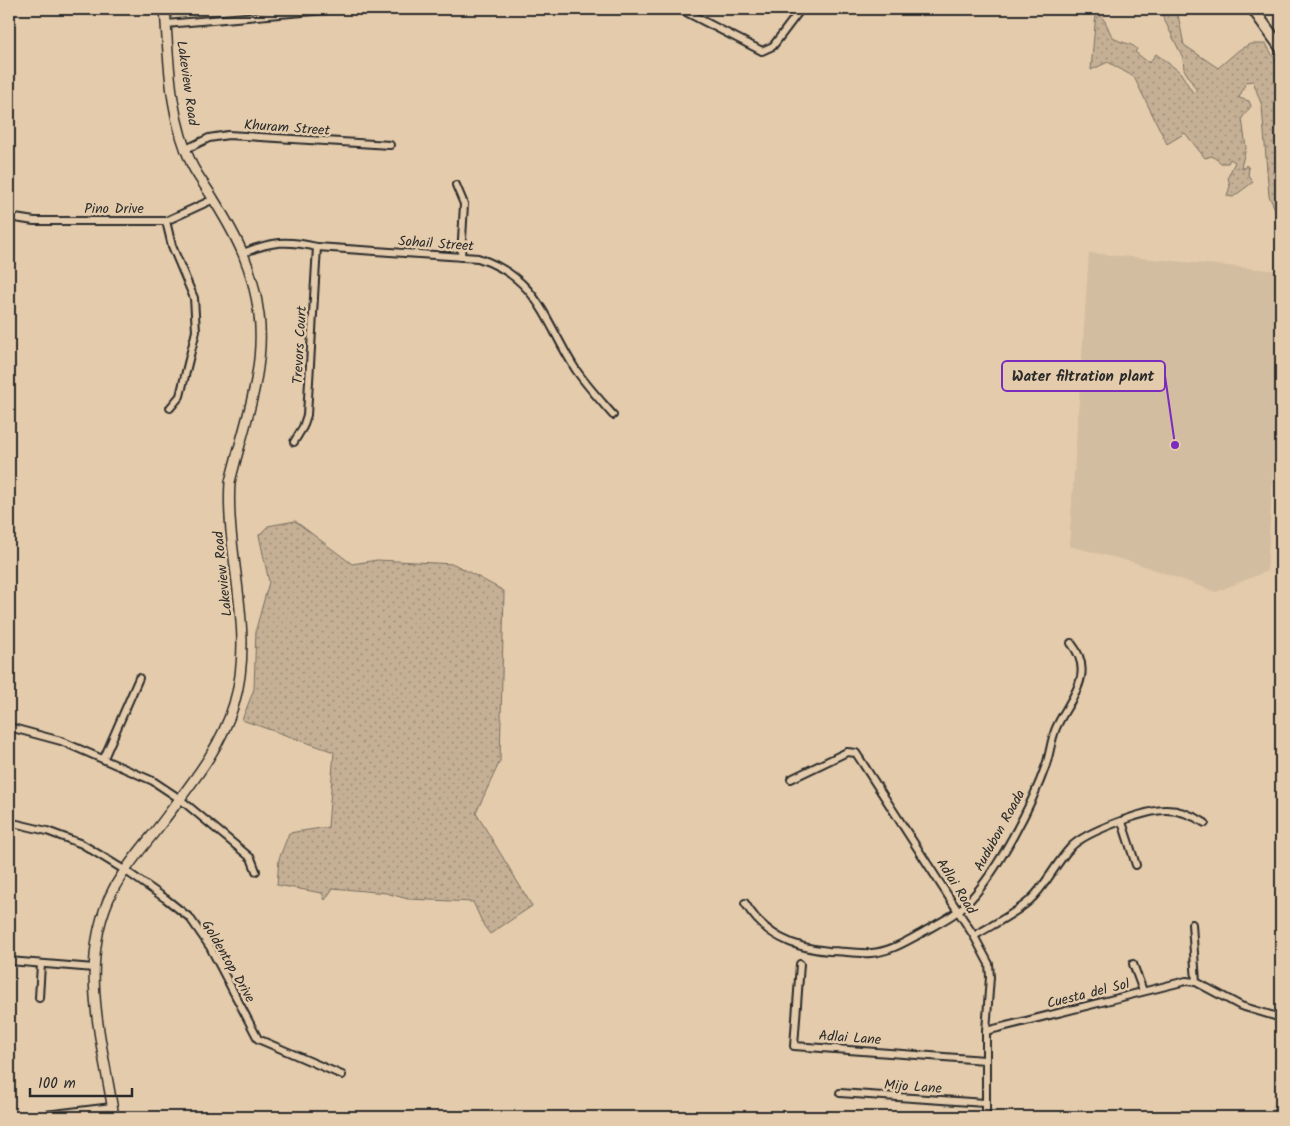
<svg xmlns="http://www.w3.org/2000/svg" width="1290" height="1126" viewBox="0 0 1290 1126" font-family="Kalam,sans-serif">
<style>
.built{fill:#d3bda0}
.grass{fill:url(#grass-dots);stroke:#786e60}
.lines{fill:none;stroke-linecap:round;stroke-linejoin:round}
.minor-casing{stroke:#2b2b2b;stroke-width:10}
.tertiary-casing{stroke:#2b2b2b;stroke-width:12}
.primary-casing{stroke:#2b2b2b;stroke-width:14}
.minor{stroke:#e3cbab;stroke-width:6}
.tertiary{stroke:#e3cbab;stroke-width:9}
.primary{stroke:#e3cbab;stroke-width:10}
.labels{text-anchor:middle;stroke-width:5;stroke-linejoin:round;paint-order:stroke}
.street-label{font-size:14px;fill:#2b2b2b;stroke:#e3cbab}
.leader{fill:none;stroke:#7b2cbf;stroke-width:2}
.callout-dot{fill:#7b2cbf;stroke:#e3cbab;stroke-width:2}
.callout{fill:#e3cbab;stroke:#7b2cbf;stroke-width:2}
.callout-label{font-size:15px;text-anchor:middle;font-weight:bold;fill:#2b2b2b}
</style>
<defs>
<pattern id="grass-dots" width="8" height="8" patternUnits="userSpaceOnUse" patternTransform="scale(1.25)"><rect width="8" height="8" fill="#c5b096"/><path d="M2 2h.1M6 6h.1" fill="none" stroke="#a08f7b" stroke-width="1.8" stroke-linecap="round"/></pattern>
</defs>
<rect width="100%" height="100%" fill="#e3cbab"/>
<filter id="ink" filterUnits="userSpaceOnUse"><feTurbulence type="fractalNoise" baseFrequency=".02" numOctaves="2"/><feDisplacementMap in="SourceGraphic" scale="10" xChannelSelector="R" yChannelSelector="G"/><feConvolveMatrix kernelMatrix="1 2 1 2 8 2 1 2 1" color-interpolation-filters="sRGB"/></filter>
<g filter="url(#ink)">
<polygon class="built" points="1089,253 1281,271 1281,343 1267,571 1216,592 1136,563 1069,546"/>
<g class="grass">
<path d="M1164,9h7l7,6 6,30 34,23 21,-18 11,-6h16l15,26v152l-12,-26 -7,-90 -9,-25 -7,1 -7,16 10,3 2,5 -9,12 4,30 -5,19 3,2 2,-4 3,3 -1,7 5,7 -20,15 -6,-1 3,-10 -2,-9 7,-15 -5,-3 -2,4h-7l-9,-7 -7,2 -20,-25 -18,11 -33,-67 -26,-15 -17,8 5,-57c11,5 11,17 17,24 7,7 18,5 24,12l-2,3 14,11 7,-9 24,18 13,21 4,-2 -13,-22 -1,-11 -20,-41z"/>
<polygon points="295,521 352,564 377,560 454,564 504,591 500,761 476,813 532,906 490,934 484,926 473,902 408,899 386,893 333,888 325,900 322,893 277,885 279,859 289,833 328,827 334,752 242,720 254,689 256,629 269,582 259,535 268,526"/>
</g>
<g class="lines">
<defs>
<g id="minor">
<polyline points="680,9 762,51 773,46 801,9"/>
<polyline points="166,24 338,9"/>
<polyline points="186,149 209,138 228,135 390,145"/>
<polyline points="456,185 464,204 461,257"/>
<polyline points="9,217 34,221 166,221 214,199"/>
<polyline points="166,221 172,246 194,298 196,331 180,396 170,408"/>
<path d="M243,253c29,-12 44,-13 74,-6l161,11c61,20 67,64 98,112 11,16 25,31 37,45"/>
<polyline points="294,442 303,427 307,415 317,247"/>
<polyline points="9,727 61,741 153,781 180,799 251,858 256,871"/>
<polyline points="104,758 139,678"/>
<polyline points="791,779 847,752 856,753 974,936 989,964 990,977 986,1031 986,1117"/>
<polyline points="9,822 47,831 82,844 126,871 166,899 190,918 210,947 258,1039 342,1075"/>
<polyline points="1122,822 1136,865"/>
<path d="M745,903c19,32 48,45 84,48 14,0 28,3 42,2 18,-1 34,-11 49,-19 16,-10 37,-19 50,-34 28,-30 62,-95 76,-135 4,-12 5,-25 10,-37 13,-29 41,-53 15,-85"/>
<polyline points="1192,924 1196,982 1241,1006 1281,1018"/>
<path d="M974,936c18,-11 39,-21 55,-35 17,-15 26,-37 42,-54 14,-15 74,-37 95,-37 14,0 28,6 39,13"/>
<polyline points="9,961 94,968"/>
<polyline points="800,964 794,1046 985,1060"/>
<polyline points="1133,964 1143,991"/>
<polyline points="39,998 41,964"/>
<polyline points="986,1031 1186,981 1196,982"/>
<polyline points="840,1093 985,1103"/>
<polyline points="29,1117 112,1107"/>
<polyline points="1278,1117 1281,1071"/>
</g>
<path id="tertiary" d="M114,1117c-11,-74 -38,-155 -1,-227 13,-25 34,-47 51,-70 27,-36 57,-72 70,-116 22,-73 -9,-149 -4,-222 13,-54 36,-111 29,-167 -6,-47 -21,-76 -45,-115 -7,-12 -16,-23 -22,-35 -23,-48 -23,-104 -27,-156"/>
<polyline id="primary" points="1253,9 1281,48"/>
</defs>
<use href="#minor" class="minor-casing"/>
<use href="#tertiary" class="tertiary-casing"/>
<use href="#primary" class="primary-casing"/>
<use href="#minor" class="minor"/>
<use href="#tertiary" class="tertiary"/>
<use href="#primary" class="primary"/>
</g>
</g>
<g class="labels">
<g class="street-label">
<text transform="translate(188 83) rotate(82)" y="5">Lakeview Road</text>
<text transform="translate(287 127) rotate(4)" y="5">Khuram Street</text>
<text x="114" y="213">Pino Drive</text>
<text transform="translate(436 243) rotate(4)" y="5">Sohail Street</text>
<text transform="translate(299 345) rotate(-87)" y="5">Trevors Court</text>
<text transform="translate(222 574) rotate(-96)" y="5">Lakeview Road</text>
<text transform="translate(999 830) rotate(-61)" y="5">Audubon Roada</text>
<text transform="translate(957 886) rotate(58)" y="5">Adlai Road</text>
<text transform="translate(229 961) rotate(60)" y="5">Goldentop Drive</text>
<text transform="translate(1088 993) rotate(-14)" y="5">Cuesta del Sol</text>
<text transform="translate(850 1037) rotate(4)" y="5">Adlai Lane</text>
<text transform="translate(913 1086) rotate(4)" y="5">Mijo Lane</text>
</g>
</g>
<path class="leader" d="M1175 445L1165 376"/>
<circle class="callout-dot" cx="1175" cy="445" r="5"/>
<rect class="callout" x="1002" y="361" width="163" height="30" rx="5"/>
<g class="callout-label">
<text x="1083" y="381">Water filtration plant</text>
</g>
<rect width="1290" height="1126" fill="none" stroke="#e3cbab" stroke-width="30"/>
<rect x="15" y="15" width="1260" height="1096" fill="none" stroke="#2b2b2b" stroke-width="2" filter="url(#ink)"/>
<path d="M30 1088v8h102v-8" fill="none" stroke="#2b2b2b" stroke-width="2.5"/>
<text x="38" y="1088" font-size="15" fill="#2b2b2b" stroke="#e3cbab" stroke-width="4" paint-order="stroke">100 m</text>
</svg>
